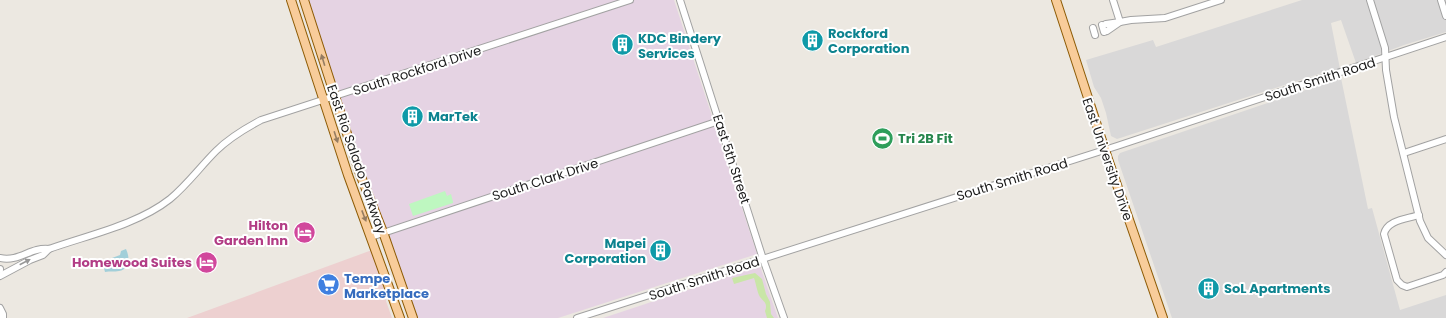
<svg xmlns="http://www.w3.org/2000/svg" width="1446" height="318" viewBox="0 0 1446 318" font-family="Poppins,sans-serif">
<style>
.residential{fill:#d9d8d8}
.commercial{fill:#edd0d0}
.industrial{fill:#e5d3e3}
.grass{fill:#c9e6a7}
.park{fill:#bef7c0}
.water{fill:#a2cfd9}
.lines{fill:none;stroke-linecap:round;stroke-linejoin:round}
.minor-casing{stroke:#a2a2a2;stroke-width:8}
.major-casing{stroke:#8d5b05;stroke-width:10}
.minor{stroke:#fff;stroke-width:6}
.major{stroke:#f8cc9a;stroke-width:8}
.oneway{fill:#957c61}
.oneway2{fill:#989898}
.labels{text-anchor:middle;stroke-width:4;stroke-linejoin:round;paint-order:stroke}
.culture-label{font-size:13px;font-weight:bold;fill:#0d838f;stroke:#fff;text-anchor:start}
.street-label{font-size:13px;fill:#1b1b1b;stroke:#fff}
.leisure-label{font-size:13px;font-weight:bold;fill:#27864d;stroke:#fff;text-anchor:start}
.hotel-label{font-size:13px;font-weight:bold;fill:#b23c85;stroke:#fff;text-anchor:end}
.shop-label{font-size:13px;font-weight:bold;fill:#366cbe;stroke:#fff;text-anchor:start}
</style>
<rect width="100%" height="100%" fill="#ece8e1"/>
<g class="residential">
<polygon points="1302,0 1446,0 1446,32 1404,45 1356,63 1341,20 1331,23 1340,69 1325,72 1117,139 1111,136 1106,113 1101,98 1094,87 1086,60 1153,40 1156,47"/>
<polygon points="1341,78 1368,209 1372,208 1400,310 1446,295 1446,318 1172,318 1118,160 1118,156 1120,153"/>
</g>
<polygon class="commercial" points="372,250 380,270 386,301 392,318 187,318"/>
<g class="industrial">
<polygon points="308,0 674,0 757,254 558,318 418,318 362,165"/>
<polygon points="760,266 778,318 603,318"/>
</g>
<path class="grass" d="M755,273l7,6 4,15 4,8 1,12 3,4h-7l-2,-7c3,-8 -1,-9 -5,-14 -3,-5 -4,-14 -6,-19l-20,6 -2,-6z"/>
<polygon class="park" points="445,191 447,196 451,194 453,202 453,203 413,216 409,204"/>
<path class="water" d="M126,249c4,8 4,20 -7,22 -5,1 -9,0 -14,1l-2,-7 2,-1v-1l8,-3 -1,-2 8,-3 1,-4z"/>
<g class="lines">
<defs>
<g id="minor">
<polyline points="680,0 763,259 784,318"/>
<polyline points="1113,0 1120,22 1131,20 1165,18 1221,0"/>
<polyline points="1370,0 1385,48 1386,70 1394,117 1420,221 1428,238 1446,255"/>
<polyline points="1441,0 1446,16"/>
<polyline points="1106,24 1120,22 1107,31"/>
<polyline points="1102,25 1104,32"/>
<polyline points="1093,28 1095,35"/>
<polyline points="1404,153 1446,139"/>
<path d="M1419,215c-12,4 -32,5 -35,19l13,46 5,5 5,2 36,-12 3,-3"/>
<polyline points="371,237 719,121"/>
<path d="M0,258c20,4 30,-11 49,-9 39,-14 88,-24 121,-50 17,-14 30,-32 46,-48 13,-13 28,-22 45,-31l369,-120"/>
<polyline points="0,269 0,270"/>
<polyline points="0,276 30,260 43,255 49,249"/>
<polyline points="0,308 3,314 3,318"/>
<polyline points="577,318 1117,146 1446,37"/>
</g>
<g id="major">
<polyline points="291,0 348,175 400,318"/>
<polyline points="304,0 360,174 383,232 413,318"/>
<polyline points="1056,0 1108,159 1163,318"/>
</g>
</defs>
<use href="#minor" class="minor-casing"/>
<use href="#major" class="major-casing"/>
<use href="#minor" class="minor"/>
<use href="#major" class="major"/>
</g>
<defs><path id="oneway-solid" d="M-6-.8H1V-3.2L6.5 0L1 3.2V.8H-6Z"/></defs>
<g class="oneway">
<use href="#oneway-solid" transform="translate(323 60) rotate(-107)"/>
<use href="#oneway-solid" transform="translate(336 137) rotate(72)"/>
<use href="#oneway-solid" transform="translate(364 216) rotate(69)"/>
</g>
<use class="oneway2" href="#oneway-solid" transform="translate(25 262) rotate(-27)"/>
<defs>
<symbol id="building-disc" viewBox="-11 -11 22 22"><circle r="9.5" fill="#0f9aa8" stroke="#fff"/><path d="M-4-6H4V6H1V3H-1V6H-4ZM-2.5-4.3h1.7v1.8h-1.7ZM.8-4.3h1.7v1.8H.8ZM-2.5-1h1.7V.8h-1.7ZM.8-1h1.7V.8H.8Z" fill="#fff"/></symbol>
<symbol id="stadium-disc" viewBox="-11 -11 22 22"><circle r="9.5" fill="#2e9e5b" stroke="#fff"/><path d="M0-5a6.5 5 0 1 0 0 10a6.5 5 0 1 0 0-10ZM-3.5-1.8h7v3.6h-7Z" fill="#fff"/></symbol>
<symbol id="hotel-disc" viewBox="-11 -11 22 22"><circle r="9.5" fill="#d1479c" stroke="#fff"/><path d="M-6-4.5h1.5V1H6V5H4.5V3h-9V5H-6ZM-4 0a1.8 1.8 0 1 1 3.6 0ZM.5 0V-2.5h3Q6-2.5 6 0Z" fill="#fff"/></symbol>
<symbol id="supermarket-disc" viewBox="-11 -11 22 22"><circle r="9.5" fill="#3f7fe0" stroke="#fff"/><path d="M-6-5.5h2.5l.6 2H6L4.5 2H-2.5L-4.4-4H-6ZM-1.5 3.2a1.3 1.3 0 1 0 .1 0ZM3 3.2a1.3 1.3 0 1 0 .1 0Z" fill="#fff"/></symbol>
</defs>
<g fill-rule="evenodd">
<use href="#building-disc" x="800" y="28" width="25" height="25"/>
<use href="#building-disc" x="610" y="32" width="25" height="25"/>
<use href="#building-disc" x="400" y="104" width="25" height="25"/>
<use href="#stadium-disc" x="870" y="126" width="25" height="25"/>
<use href="#hotel-disc" x="292" y="220" width="25" height="25"/>
<use href="#building-disc" x="648" y="238" width="25" height="25"/>
<use href="#hotel-disc" x="194" y="250" width="25" height="25"/>
<use href="#supermarket-disc" x="316" y="272" width="25" height="25"/>
<use href="#building-disc" x="1196" y="276" width="25" height="25"/>
</g>
<g class="labels">
<g class="culture-label">
<text x="828" y="38">Rockford<tspan x="828" dy="15">Corporation</tspan></text>
<text x="638" y="43">KDC Bindery<tspan x="638" dy="15">Services</tspan></text>
<text x="428" y="121">MarTek</text>
<text x="646" y="248" text-anchor="end">Mapei<tspan x="646" dy="15">Corporation</tspan></text>
<text x="1224" y="293">SoL Apartments</text>
</g>
<g class="street-label">
<text transform="translate(417 70) rotate(-18)" y="5">South Rockford Drive</text>
<text transform="translate(1320 79) rotate(-18)" y="5">South Smith Road</text>
<text transform="translate(357 159) rotate(71)" y="5">East Rio Salado Parkway</text>
<text transform="translate(732 159) rotate(72)" y="5">East 5th Street</text>
<text transform="translate(1108 159) rotate(71)" y="5">East University Drive</text>
<text transform="translate(545 179) rotate(-18)" y="5">South Clark Drive</text>
<text transform="translate(1012 179) rotate(-17)" y="5">South Smith Road</text>
<text transform="translate(704 278) rotate(-18)" y="5">South Smith Road</text>
</g>
<g class="leisure-label">
<text x="898" y="143">Tri 2B Fit</text>
</g>
<g class="hotel-label">
<text x="288" y="230">Hilton<tspan x="288" dy="15">Garden Inn</tspan></text>
<text x="192" y="267">Homewood Suites</text>
</g>
<g class="shop-label">
<text x="344" y="283">Tempe<tspan x="344" dy="15">Marketplace</tspan></text>
</g>
</g>
</svg>
